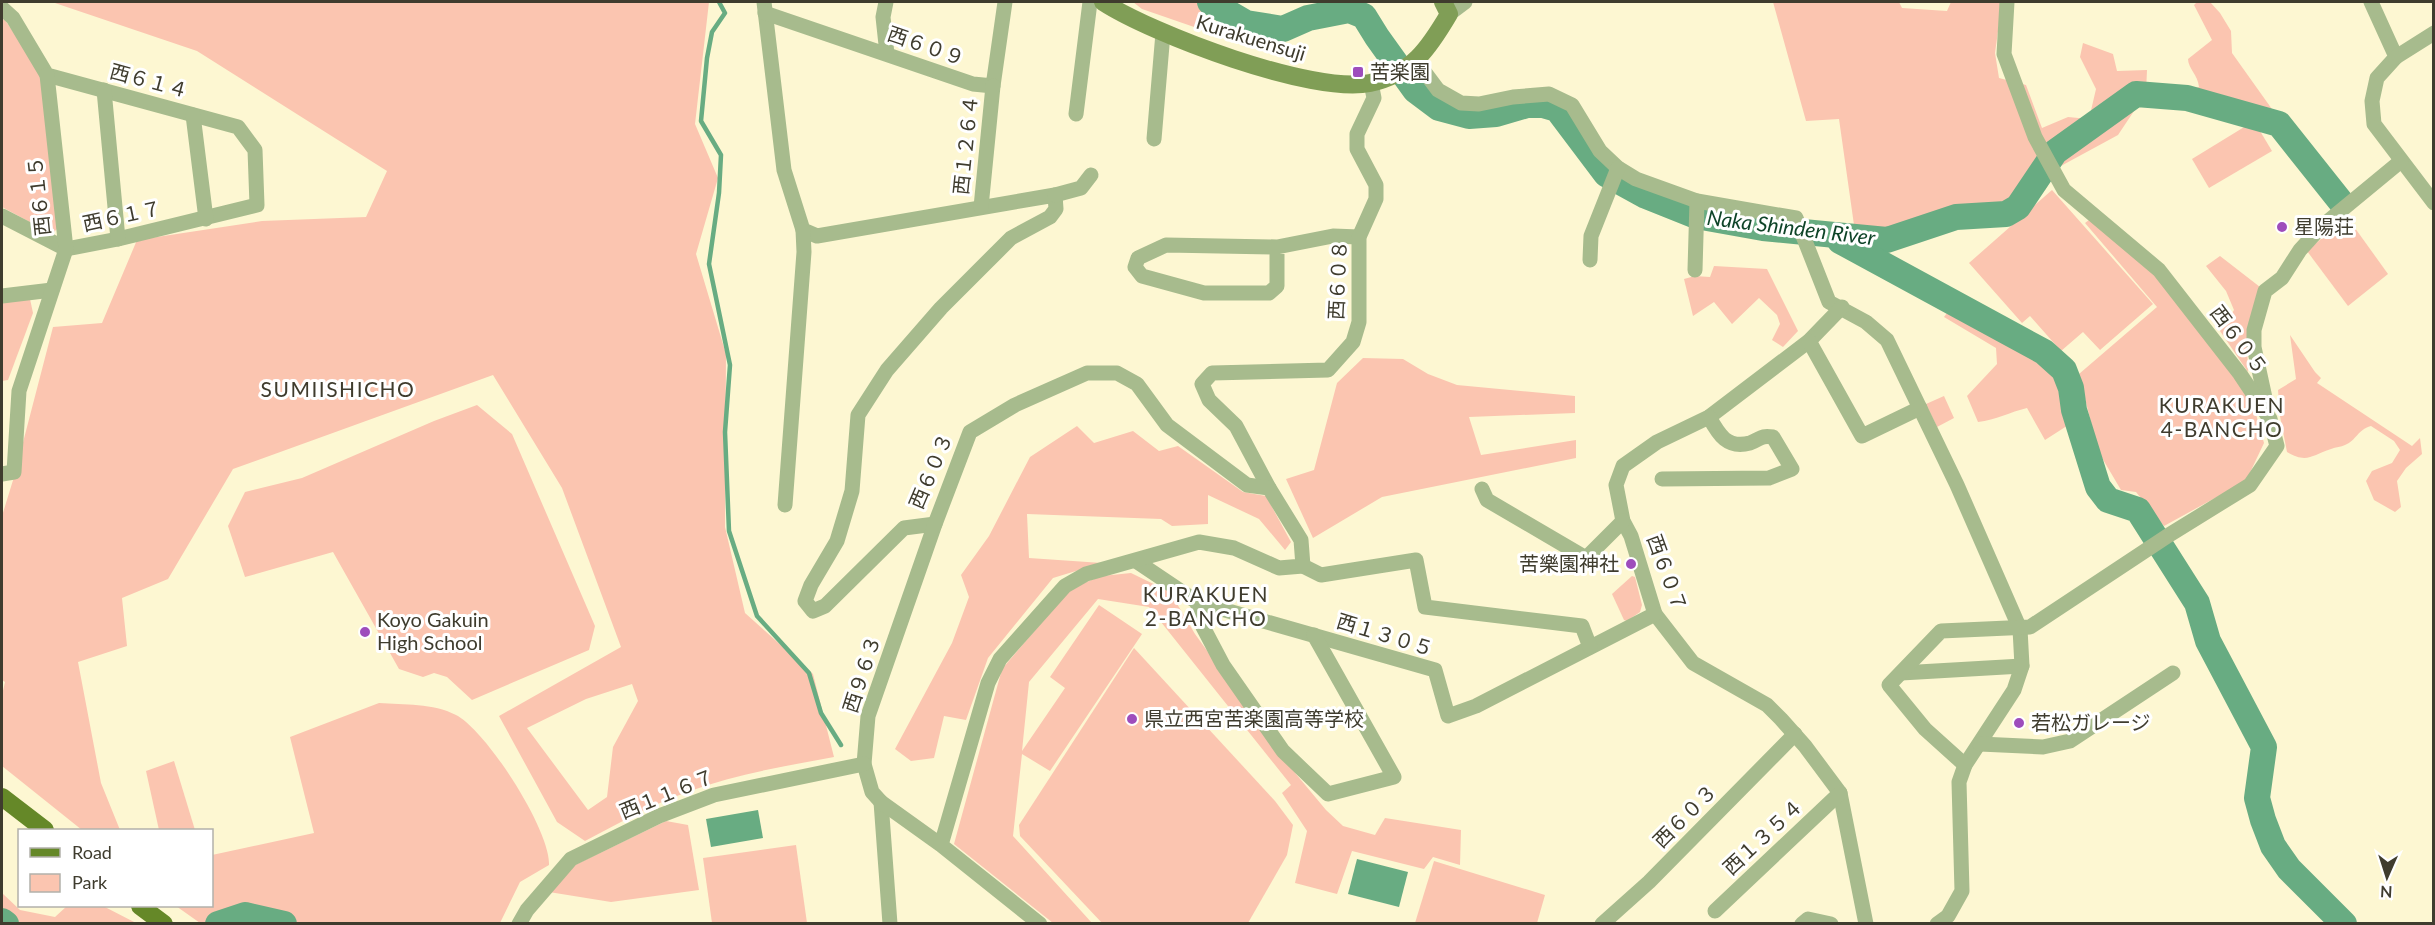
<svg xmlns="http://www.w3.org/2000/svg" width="2435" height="925" viewBox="0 0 2435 925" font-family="Lato,'Noto Sans JP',sans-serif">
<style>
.green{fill:#fbc5b0;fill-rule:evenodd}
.water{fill:#68ac82}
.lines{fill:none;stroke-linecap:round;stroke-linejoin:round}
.stream{stroke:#68ac82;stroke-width:4.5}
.river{stroke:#68ac82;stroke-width:26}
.street{stroke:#a7bb8d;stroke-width:15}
.secondary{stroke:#809e56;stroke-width:18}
.primary{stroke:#658828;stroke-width:18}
.poi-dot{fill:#9e4dbc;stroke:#fff;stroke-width:2}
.labels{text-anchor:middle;stroke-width:6;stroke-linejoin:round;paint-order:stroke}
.street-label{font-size:20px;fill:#3f3c2e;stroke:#fff}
.poi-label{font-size:20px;fill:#3f3c2e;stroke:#fff;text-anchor:start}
.water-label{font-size:21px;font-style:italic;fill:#0e4428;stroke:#fff}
.neighbourhood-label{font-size:21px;letter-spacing:1.5px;fill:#3f3c2e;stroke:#fff}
</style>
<rect width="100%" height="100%" fill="#fdf7d2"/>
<g class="green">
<path d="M52,2h657l-14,122 23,54 -22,76 30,100 -1,173 20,86 68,61 21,83c-48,9 -98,17 -144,34 -37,13 -71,32 -105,50l-28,-19 -58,-106 122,-69 -59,-159 -69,-113 -260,94 -65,110 -46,19 5,48 -49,16 23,121 19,47h-38l-80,-64v-71l3,-13 -3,-2v-164l12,-39 39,-150 49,-4 35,-83 125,-19 104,-4 21,-46 -190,-120zM632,684l6,17 -25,46 -6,50 -19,13 -61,-82 59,-29z"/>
<polygon points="1133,2 1199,2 1204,8 1197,28 1142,9"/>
<polygon points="1773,2 1899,2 1902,8 1947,11 1951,2 2002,2 1995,53 1999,78 2026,85 2042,128 2068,117 2089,119 2096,89 2080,57 2083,43 2113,54 2117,71 2147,70 2146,93 2118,135 2059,167 2045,190 1912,242 1854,225 1839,119 1806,121"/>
<path d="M2197,2h13l10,11 11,18 1,22 47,66 -98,-27 18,-5c-1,-12 -11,-19 -11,-28l24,-19 -18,-35z"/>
<polygon points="2,19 5,20 42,74 58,228 52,234 2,207"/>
<polygon points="2254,121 2272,151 2209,188 2192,159"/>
<polygon points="2052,190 2153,304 2100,350 2083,332 2061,351 2030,316 2022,323 1969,263"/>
<polygon points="2347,217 2388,274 2348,306 2307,251"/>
<polygon points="2089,220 2160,278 2252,400 2264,443 2246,481 2164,526 2136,492 2121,490 2098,451 2079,374 2157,307 2085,223"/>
<polygon points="2220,256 2260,287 2247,343 2248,372 2220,331 2234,310 2226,291 2206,266"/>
<polygon points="1714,266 1767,269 1798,331 1783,347 1772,340 1780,324 1777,315 1759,298 1732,324 1714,302 1693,316 1684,279 1695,276 1710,277"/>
<polygon points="30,299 33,313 8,380 2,381 2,302"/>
<path d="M1950,309l84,41 24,21 15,51 -28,18 -18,-32c-17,4 -31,12 -49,14l-11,-26 30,-32 -1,-16 -52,-31z"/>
<path d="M2290,335l25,37 6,6 -4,5 95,63 8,-8 2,16 -16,14 -9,13 4,26 -6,5 -21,-12 -8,-19 6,-10 20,-8 8,-13 -6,-9 -23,-15c-14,4 -14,14 -26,19 -4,2 -9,2 -14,4 -19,6 -24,15 -44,3l-7,-36 -2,-26 18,-11z"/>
<polygon points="1363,358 1403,359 1428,374 1457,385 1575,396 1575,413 1469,417 1481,455 1576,440 1576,458 1382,497 1313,538 1286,479 1314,470 1337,383"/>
<polygon points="1944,396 1954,418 1937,427 1926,404"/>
<polygon points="477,405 512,434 595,626 589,650 472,700 447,677 434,673 423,677 399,669 333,552 245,577 228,526 245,492 302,478 434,421"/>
<polygon points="1077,426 1094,443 1133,431 1159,451 1178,446 1243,492 1266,496 1291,542 1285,550 1259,519 1208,495 1208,524 1172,526 1161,519 1027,514 1029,558 1102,563 1053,578 988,658 966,720 944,716 934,758 911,761 895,749 952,643 969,597 961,575 989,536 1030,457"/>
<polygon points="1131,573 1170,592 1195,634 1296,774 1326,810 1343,826 1375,835 1385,818 1461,830 1460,865 1433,857 1424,869 1352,851 1337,894 1295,883 1307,831 1282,793 1291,785 1149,607 1098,599 1029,682 1022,751 1065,688 1050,677 1099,605 1142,634 1050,771 1022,754 1013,836 1092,923 1053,923 954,844 1002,669 1071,588 1102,576"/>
<polygon points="1632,576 1635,577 1642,605 1640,612 1627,621 1624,620 1612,594"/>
<polygon points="1134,648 1275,801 1293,825 1287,855 1248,923 1102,923 1020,836 1019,825"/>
<path d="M379,703c25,2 54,0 77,12 31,16 95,116 93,150l-29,17 -20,41h-300l-24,-17h36v-51l102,-22 -24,-96z"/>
<polygon points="174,761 195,830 159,830 146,771"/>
<polygon points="666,821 688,825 699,890 611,902 549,892 575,865"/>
<polygon points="796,845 807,923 712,923 703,858"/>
<polygon points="1434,861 1545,895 1537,923 1415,923"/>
<polygon points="2,893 20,910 55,917 67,906 103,906 136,923 2,923"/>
</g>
<g class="water">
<polygon points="758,810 763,838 711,847 706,819"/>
<polygon points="1357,859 1408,872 1399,907 1348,894"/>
</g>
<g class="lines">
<polyline class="stream" points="719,2 725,13 712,32 707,58 701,121 721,155 719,193 709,264 730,365 725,432 729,531 757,616 809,673 821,713 841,745"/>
<g class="river">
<polyline points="1210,2 1246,23 1283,29 1308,18 1349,10 1364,16 1377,37 1415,90 1439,108 1469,116 1496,114 1527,105 1543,105 1557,109 1606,174 1646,196 1696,216 1763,228 1887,240 1956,217 2006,214 2018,207 2055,152 2136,94 2187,98 2279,124 2341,202"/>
<polyline points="1840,241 2044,352 2064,370 2071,388 2074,410 2098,487 2108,500 2138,510 2197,603 2208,641 2264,747 2257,798 2263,820 2273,846 2289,869 2344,924"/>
<polyline points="2,921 6,924"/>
<polyline points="218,924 245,915 284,924"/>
</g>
<g class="street">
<polyline points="764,2 784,170 803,230 817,236 1055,195 1056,209 1050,217 1011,238 941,308 887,370 858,415 852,491 837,541 811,585 805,601 813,611 825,606 904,528 935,524"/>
<polyline points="886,2 883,17 887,54"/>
<polyline points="2371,2 2396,57 2377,78 2372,101 2374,124 2434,203"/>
<polyline points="2,8 13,18 47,75 238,127 255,150 257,205 118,239 66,249 2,216"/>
<polyline points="765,13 973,84 993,86 1005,2"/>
<polyline points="1449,14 1465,2"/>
<polyline points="2396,57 2434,33"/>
<polyline points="1417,62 1438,90 1461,103 1479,104 1513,97 1549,94 1572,105 1600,151 1618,168 1636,179 1697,201 1796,218 1829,302 1866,322 1887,340 1957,485 2020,629 2022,666 2014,690 1965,765 1959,782 1962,891 1948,916 1937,924"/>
<polyline points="104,90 118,239"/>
<polyline points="1076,114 1090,2"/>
<polyline points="193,115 206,219"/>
<polyline points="1154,139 1163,33"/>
<polyline points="1055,195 1081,188 1091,175"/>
<polyline points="981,207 993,86"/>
<polyline points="1277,247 1277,286 1269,293 1204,293 1142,276 1135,267 1138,258 1166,245 1277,247 1333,236 1359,237"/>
<polyline points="1590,260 1591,236 1618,168"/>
<polyline points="1695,270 1697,201"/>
<polyline points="2,296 52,290"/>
<polyline points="1842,307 1809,341 1709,417 1657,442 1623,466 1616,485 1623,521 1631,536 1655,614 1693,663 1767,705 1781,719 1805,746 1840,793 1866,924"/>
<polyline points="1809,341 1862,436 1920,408"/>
<polyline points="2267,407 2254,347 2254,330 2265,291 2282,278 2300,250 2321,227 2401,161"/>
<polyline points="2,474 14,472 19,391 66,249 47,75"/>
<path d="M1662,479l107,-1 23,-9 -19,-32c-13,-2 -12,2 -23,6 -23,6 -31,-8 -41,-26"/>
<polyline points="1269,488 1236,426 1209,400 1202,384 1212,373 1328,370 1353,342 1359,322 1359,237 1376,199 1376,185 1357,149 1357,134 1374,98 1371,83"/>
<polyline points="1482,489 1487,500 1586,558 1623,521"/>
<polyline points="785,505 804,252 803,230"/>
<polyline points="1136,561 1197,602 1435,670 1448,716 1476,706 1655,614"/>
<polyline points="1303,566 1321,575 1416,560 1425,607 1582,626 1590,647"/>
<polyline points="1197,602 1203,627 1223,665 1283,751 1328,794 1394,777 1314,635"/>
<polyline points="1901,673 2022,666"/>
<polyline points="1980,744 2043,747 2070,741 2173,673"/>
<polyline points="1965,765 1925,729 1889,685 1941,631 2030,627 2169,535 2250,485 2277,446 2270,419 2240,374 2159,270 2064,190 2035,137 2004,54 2007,2"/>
<polyline points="881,802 890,924"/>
<polyline points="941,845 881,802 872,792 864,764 868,716 935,524 970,432 1015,405 1087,373 1117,373 1137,384 1167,425 1247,485 1269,488 1301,540 1303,566 1279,568 1234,548 1199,542 1086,574 1065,586 1000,659 988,683 941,845 1040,924"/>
<polyline points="1715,911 1840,793"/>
<polyline points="519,924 527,910 571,859 659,816 714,795 864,764"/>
<polyline points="1602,924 1649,882 1795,734"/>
<polyline points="1802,924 1808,919 1831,924"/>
</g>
<path class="secondary" d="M1103,2c49,32 210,93 267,81 42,-9 59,-35 79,-69l-6,-12"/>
<g class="primary">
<polyline points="2,797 45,830"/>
<polyline points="140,906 164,924"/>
</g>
</g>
<g class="poi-dot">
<rect x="1352" y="66" width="12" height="12" rx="3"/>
<circle cx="2282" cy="227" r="6"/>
<circle cx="1631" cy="564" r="6"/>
<circle cx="365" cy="632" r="6"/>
<circle cx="1132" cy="719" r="6"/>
<circle cx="2019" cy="723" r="6"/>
</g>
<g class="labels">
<g class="street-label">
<text transform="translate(1251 38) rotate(17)" y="7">Kurakuensuji</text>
<text transform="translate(926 46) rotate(19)" y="7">西６０９</text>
<text transform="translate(149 81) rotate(15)" y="7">西６１４</text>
<text transform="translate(966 145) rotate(-84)" y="7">西１２６４</text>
<text transform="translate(39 196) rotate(-96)" y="7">西６１５</text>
<text transform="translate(122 216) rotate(-12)" y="7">西６１７</text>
<text transform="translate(1338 280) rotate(-87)" y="7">西６０８</text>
<text transform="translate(2239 340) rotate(53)" y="7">西６０５</text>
<text transform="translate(931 471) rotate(-67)" y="7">西６０３</text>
<text transform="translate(1667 573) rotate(70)" y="7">西６０７</text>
<text transform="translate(1385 635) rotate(17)" y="7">西１３０５</text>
<text transform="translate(862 674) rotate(-72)" y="7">西９６３</text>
<text transform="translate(667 794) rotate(-22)" y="7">西１１６７</text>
<text transform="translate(1685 816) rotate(-45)" y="7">西６０３</text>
<text transform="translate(1763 837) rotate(-43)" y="7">西１３５４</text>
</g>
<g class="poi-label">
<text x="1370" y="79">苦楽園</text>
<text x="2294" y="234">星陽荘</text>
<text x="1619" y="571" text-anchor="end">苦樂園神社</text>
<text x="377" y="627">Koyo Gakuin<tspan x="377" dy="23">High School</tspan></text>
<text x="1144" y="726">県立西宮苦楽園高等学校</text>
<text x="2031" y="730">若松ガレージ</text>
</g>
<g class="water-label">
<text transform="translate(1791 228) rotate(7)" y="7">Naka Shinden River</text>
</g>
<g class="neighbourhood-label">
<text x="338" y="397">SUMIISHICHO</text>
<text x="2222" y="413">KURAKUEN<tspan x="2222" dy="24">4-BANCHO</tspan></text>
<text x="1206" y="602">KURAKUEN<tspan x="1206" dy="24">2-BANCHO</tspan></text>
</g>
</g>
<rect width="2435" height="925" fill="none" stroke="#3f3c2e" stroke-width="6"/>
<rect x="18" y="829" width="195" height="78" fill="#ffffff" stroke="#b2b1ab" stroke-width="1.5"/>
<rect x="30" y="848" width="30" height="9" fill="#658828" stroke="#b2b1ab" stroke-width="1.5"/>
<text x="72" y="859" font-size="18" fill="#3f3c2e">Road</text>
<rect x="30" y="874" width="30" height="18" fill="#fbc5b0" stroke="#b2b1ab" stroke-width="1.5"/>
<text x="72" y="889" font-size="18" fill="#3f3c2e">Park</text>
<g transform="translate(2387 877) rotate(183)" stroke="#ffffff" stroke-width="4.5" paint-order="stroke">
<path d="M0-4.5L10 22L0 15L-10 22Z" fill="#3f3c2e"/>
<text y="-9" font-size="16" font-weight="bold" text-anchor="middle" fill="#3f3c2e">N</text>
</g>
</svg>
